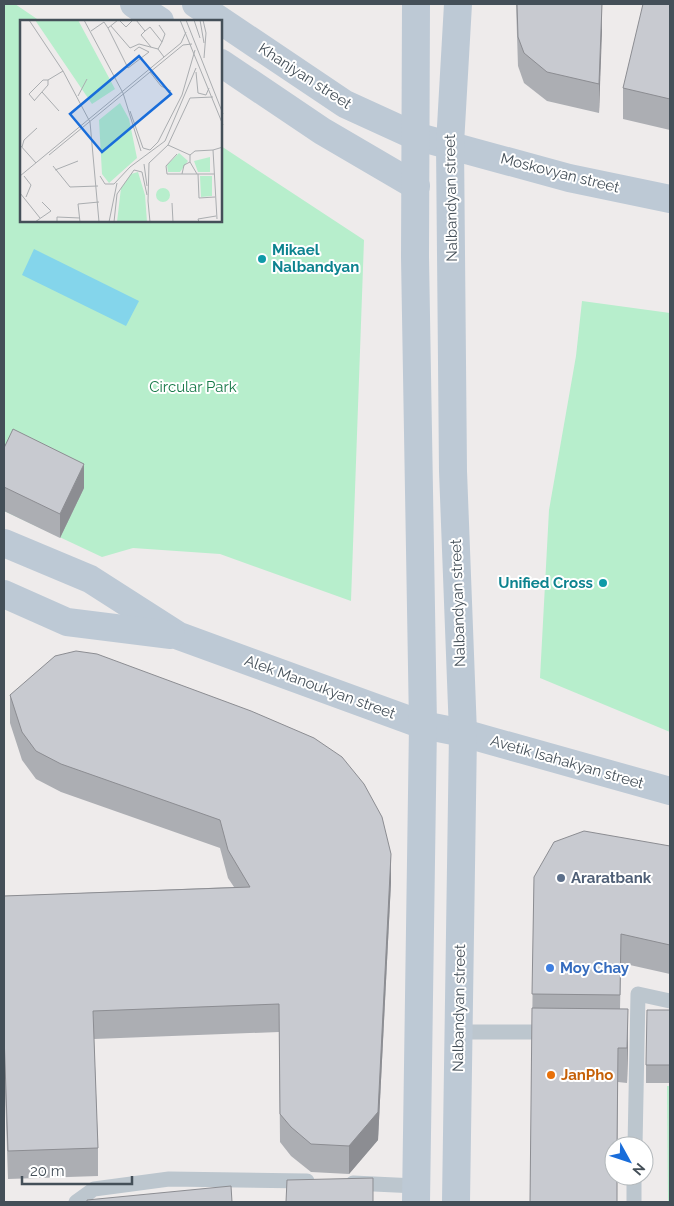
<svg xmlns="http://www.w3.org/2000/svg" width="674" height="1206" viewBox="0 0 674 1206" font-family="Raleway,sans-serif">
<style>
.green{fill:#b7eecc}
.water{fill:#84d5eb}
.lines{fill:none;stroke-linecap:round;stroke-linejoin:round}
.lane{stroke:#bcc6ce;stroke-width:15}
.secondary{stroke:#bdc9d5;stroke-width:28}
.wall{fill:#acaeb3}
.shaded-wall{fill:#8c8d92}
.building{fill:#c8cad0;stroke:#8c8d92}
.culture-dot{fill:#0f9aa8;stroke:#fff;stroke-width:2}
.service-dot{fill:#5c6f8a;stroke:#fff;stroke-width:2}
.shop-dot{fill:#3f7fe0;stroke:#fff;stroke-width:2}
.food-dot{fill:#e8710a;stroke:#fff;stroke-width:2}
.labels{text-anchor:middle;stroke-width:4;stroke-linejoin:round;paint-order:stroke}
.street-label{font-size:15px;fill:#444f58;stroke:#fff}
.culture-label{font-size:15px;font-weight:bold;fill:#0d838f;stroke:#fff;text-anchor:start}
.park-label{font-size:15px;fill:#167847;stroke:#fff}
.service-label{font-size:15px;font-weight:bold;fill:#4e5e75;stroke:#fff;text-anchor:start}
.shop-label{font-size:15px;font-weight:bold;fill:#366cbe;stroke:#fff;text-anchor:start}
.food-label{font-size:15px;font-weight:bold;fill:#c56008;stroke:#fff;text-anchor:start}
.inset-road{fill:none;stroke:#aaadb0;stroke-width:1}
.view{fill:#196dda;fill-opacity:0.15;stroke:#196dda;stroke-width:2.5}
.inset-edge{fill:none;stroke:#444f58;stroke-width:2.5}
</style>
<rect width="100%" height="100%" fill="#eeebeb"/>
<g class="green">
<polygon points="4,4 15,4 40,21 21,21 21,221 221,221 221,146 364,240 351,601 220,554 133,548 102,557 4,511"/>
<polygon points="582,301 670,313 670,732 540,678 549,510 576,356"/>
<polygon points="667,1086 670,1086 670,1202 668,1202"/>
</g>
<polygon class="water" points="34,249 139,301 126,326 22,275"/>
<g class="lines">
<g class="lane">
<polyline points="459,1032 552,1032"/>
<polyline points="635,1146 638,994 670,1001"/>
<polyline points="353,1183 416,1186"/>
<polyline points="76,1202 94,1189 169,1179 307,1181"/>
<polyline points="634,1202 634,1176"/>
</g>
<g class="secondary">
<polyline points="134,4 160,21"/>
<polyline points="196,4 345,104 415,136 569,178 670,199"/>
<polyline points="221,63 322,131 416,186"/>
<polyline points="4,543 90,579 179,636 423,725 463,733 670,791"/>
<polyline points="4,594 67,622 171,635"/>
<polyline points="416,1202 423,725 415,257 416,4"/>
<polyline points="456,1202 463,733 453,471 450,144 458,4"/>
</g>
</g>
<g class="wall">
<polygon points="516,4 602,4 599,113 547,101 524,83 518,66"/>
<polygon points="670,4 670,130 623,119 623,88"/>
<polygon points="4,448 84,488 60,538 4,511"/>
<polygon points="10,695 391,882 378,1140 349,1174 311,1172 291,1156 280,1142 279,1032 94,1039 98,1148 98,1176 8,1179 4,1062 4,896 234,887 228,878 220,848 61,792 36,779 22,760 10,723"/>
<polygon points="670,846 670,974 621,963 620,1009 628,1043 627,1083 618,1082 617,1202 530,1202 534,877"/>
<polygon points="670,1010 670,1083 646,1083 646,1065"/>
</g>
<g class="shaded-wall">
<polygon points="602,4 602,32 599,113 599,84"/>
<polygon points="84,464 84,488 60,538 60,514"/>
<polygon points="391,854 391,882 378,1140 349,1174 349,1146"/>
<polygon points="628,1009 628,1043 627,1083 627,1048"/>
</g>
<g class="building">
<polygon points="517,4 602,4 599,84 547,72 524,53 518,37"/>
<polygon points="643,4 670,4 670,99 623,88"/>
<polygon points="13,429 84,464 60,514 4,487 4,448"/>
<polygon points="76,651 97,654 251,711 314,738 342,757 364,784 382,817 391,854 378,1112 349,1146 311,1144 291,1127 280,1114 279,1004 93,1011 98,1148 8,1151 4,1034 4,896 250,887 228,850 220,820 61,764 36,751 22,732 10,695 55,656"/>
<polygon points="584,831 670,846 670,945 621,934 620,995 532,994 534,877 554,842"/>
<polygon points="532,1008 628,1009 627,1048 618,1048 617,1146 614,1146 614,1176 617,1176 617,1202 530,1202"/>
<polygon points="647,1010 670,1010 670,1065 646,1065"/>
<polygon points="373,1178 373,1202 286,1202 287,1180"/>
<polygon points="231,1186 232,1202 87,1202 87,1200"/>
</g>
<g class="culture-dot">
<circle cx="262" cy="259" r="5"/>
<circle cx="603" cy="583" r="5"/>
</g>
<circle class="service-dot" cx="561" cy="878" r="5"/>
<circle class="shop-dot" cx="550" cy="968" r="5"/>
<circle class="food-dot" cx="551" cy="1075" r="5"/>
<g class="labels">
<g class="street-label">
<text transform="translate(305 76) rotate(33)" y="5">Khanjyan street</text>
<text transform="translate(560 173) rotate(14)" y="5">Moskovyan street</text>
<text transform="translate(451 198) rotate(-91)" y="5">Nalbandyan street</text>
<text transform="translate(458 603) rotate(-92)" y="5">Nalbandyan street</text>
<text transform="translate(320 687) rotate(20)" y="5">Alek Manoukyan street</text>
<text transform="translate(567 762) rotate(16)" y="5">Avetik Isahakyan street</text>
<text transform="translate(459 1008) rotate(-89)" y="5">Nalbandyan street</text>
</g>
<g class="culture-label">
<text x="272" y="255">Mikael<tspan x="272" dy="17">Nalbandyan</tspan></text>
<text x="593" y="588" text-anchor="end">Unified Cross</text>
</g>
<g class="park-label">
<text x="193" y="392">Circular Park</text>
</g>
<g class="service-label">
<text x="571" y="883">Araratbank</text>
</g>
<g class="shop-label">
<text x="560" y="973">Moy Chay</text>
</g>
<g class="food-label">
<text x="561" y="1080">JanPho</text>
</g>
</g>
<g transform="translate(20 20)">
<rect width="202" height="202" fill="#eeebeb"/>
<path d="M15,0h43l37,69 -23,15zM100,83l9,16 8,39 -28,25 -7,-9 -3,-54zM159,133l9,8 -8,11h-12l-1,-7zM190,137v15h-12l-4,-11zM118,152l7,23 2,27h-30l4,-34 10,-14zM180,156h12v20l-11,1zM136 175a7 7 0 1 1 14 0a7 7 0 1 1-14 0Z" fill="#b7eecc"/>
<path class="inset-road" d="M9,0l34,51 27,51 9,100M64,0l39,73 18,58M99,0l7,7 7,-7M116,0l9,11 -4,4 10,12M160,0l43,105M166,0l37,94M174,0l6,18M180,0l4,23M183,0l3,13 -2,25M139,5l6,9 -3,8M91,6l19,22 9,-4 19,5M88,8l20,40 21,-16 -10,-5 -5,4M71,11l13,-9 4,6 10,-8M125,11l5,-4 12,15 -4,7 6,8M130,52l11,14 10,5M176,52l2,21 8,2 3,-7M22,72l17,19M58,76l9,-17M14,80l-5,-6 14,-14h5M14,81l14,-16v-5l15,-9M110,91l13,37 7,2 8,-8 24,-47 13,-45M0,125l16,18M148,125l22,10v7M2,127l2,-7 13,-12M157,134l-11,12 1,8h47M29,135l134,-110 9,-1M170,135l5,-4 18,-1M124,144l3,22M33,146l17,21 28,-1M35,150l23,-9M162,154l2,-9 6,-3 7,12M178,154l1,24 16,-1M0,156l161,-133 5,-11M4,156l7,9 -5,12M80,156l5,8h9l16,-17 35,-26 31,-73M0,173l20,25M128,181l2,21M128,181l1,-38 19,-18 22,-47 23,-1M152,183l1,19M197,199l-4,-69 10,-3M15,202l16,-11 -9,-9M37,202v-5l23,1M60,202l-2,-18 21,-2M89,202l8,-39M94,202l3,-28 17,-24 8,2 5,23M179,202l-1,-3 18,-3"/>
<path class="view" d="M119,36l32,38 -69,58 -32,-38z"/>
<rect width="202" height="202" class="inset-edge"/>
</g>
<rect width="674" height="1206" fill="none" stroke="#444f58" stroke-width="10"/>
<g transform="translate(629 1161) rotate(130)"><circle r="24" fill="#ffffff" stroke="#b4b9bc"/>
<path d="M0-4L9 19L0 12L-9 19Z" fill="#196dda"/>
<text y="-8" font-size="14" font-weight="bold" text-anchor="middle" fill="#444f58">N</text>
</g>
<path d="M22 1176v8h110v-8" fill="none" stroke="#444f58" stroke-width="2.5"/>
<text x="30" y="1176" font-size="15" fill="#444f58" stroke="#ffffff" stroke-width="4" paint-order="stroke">20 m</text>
</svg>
